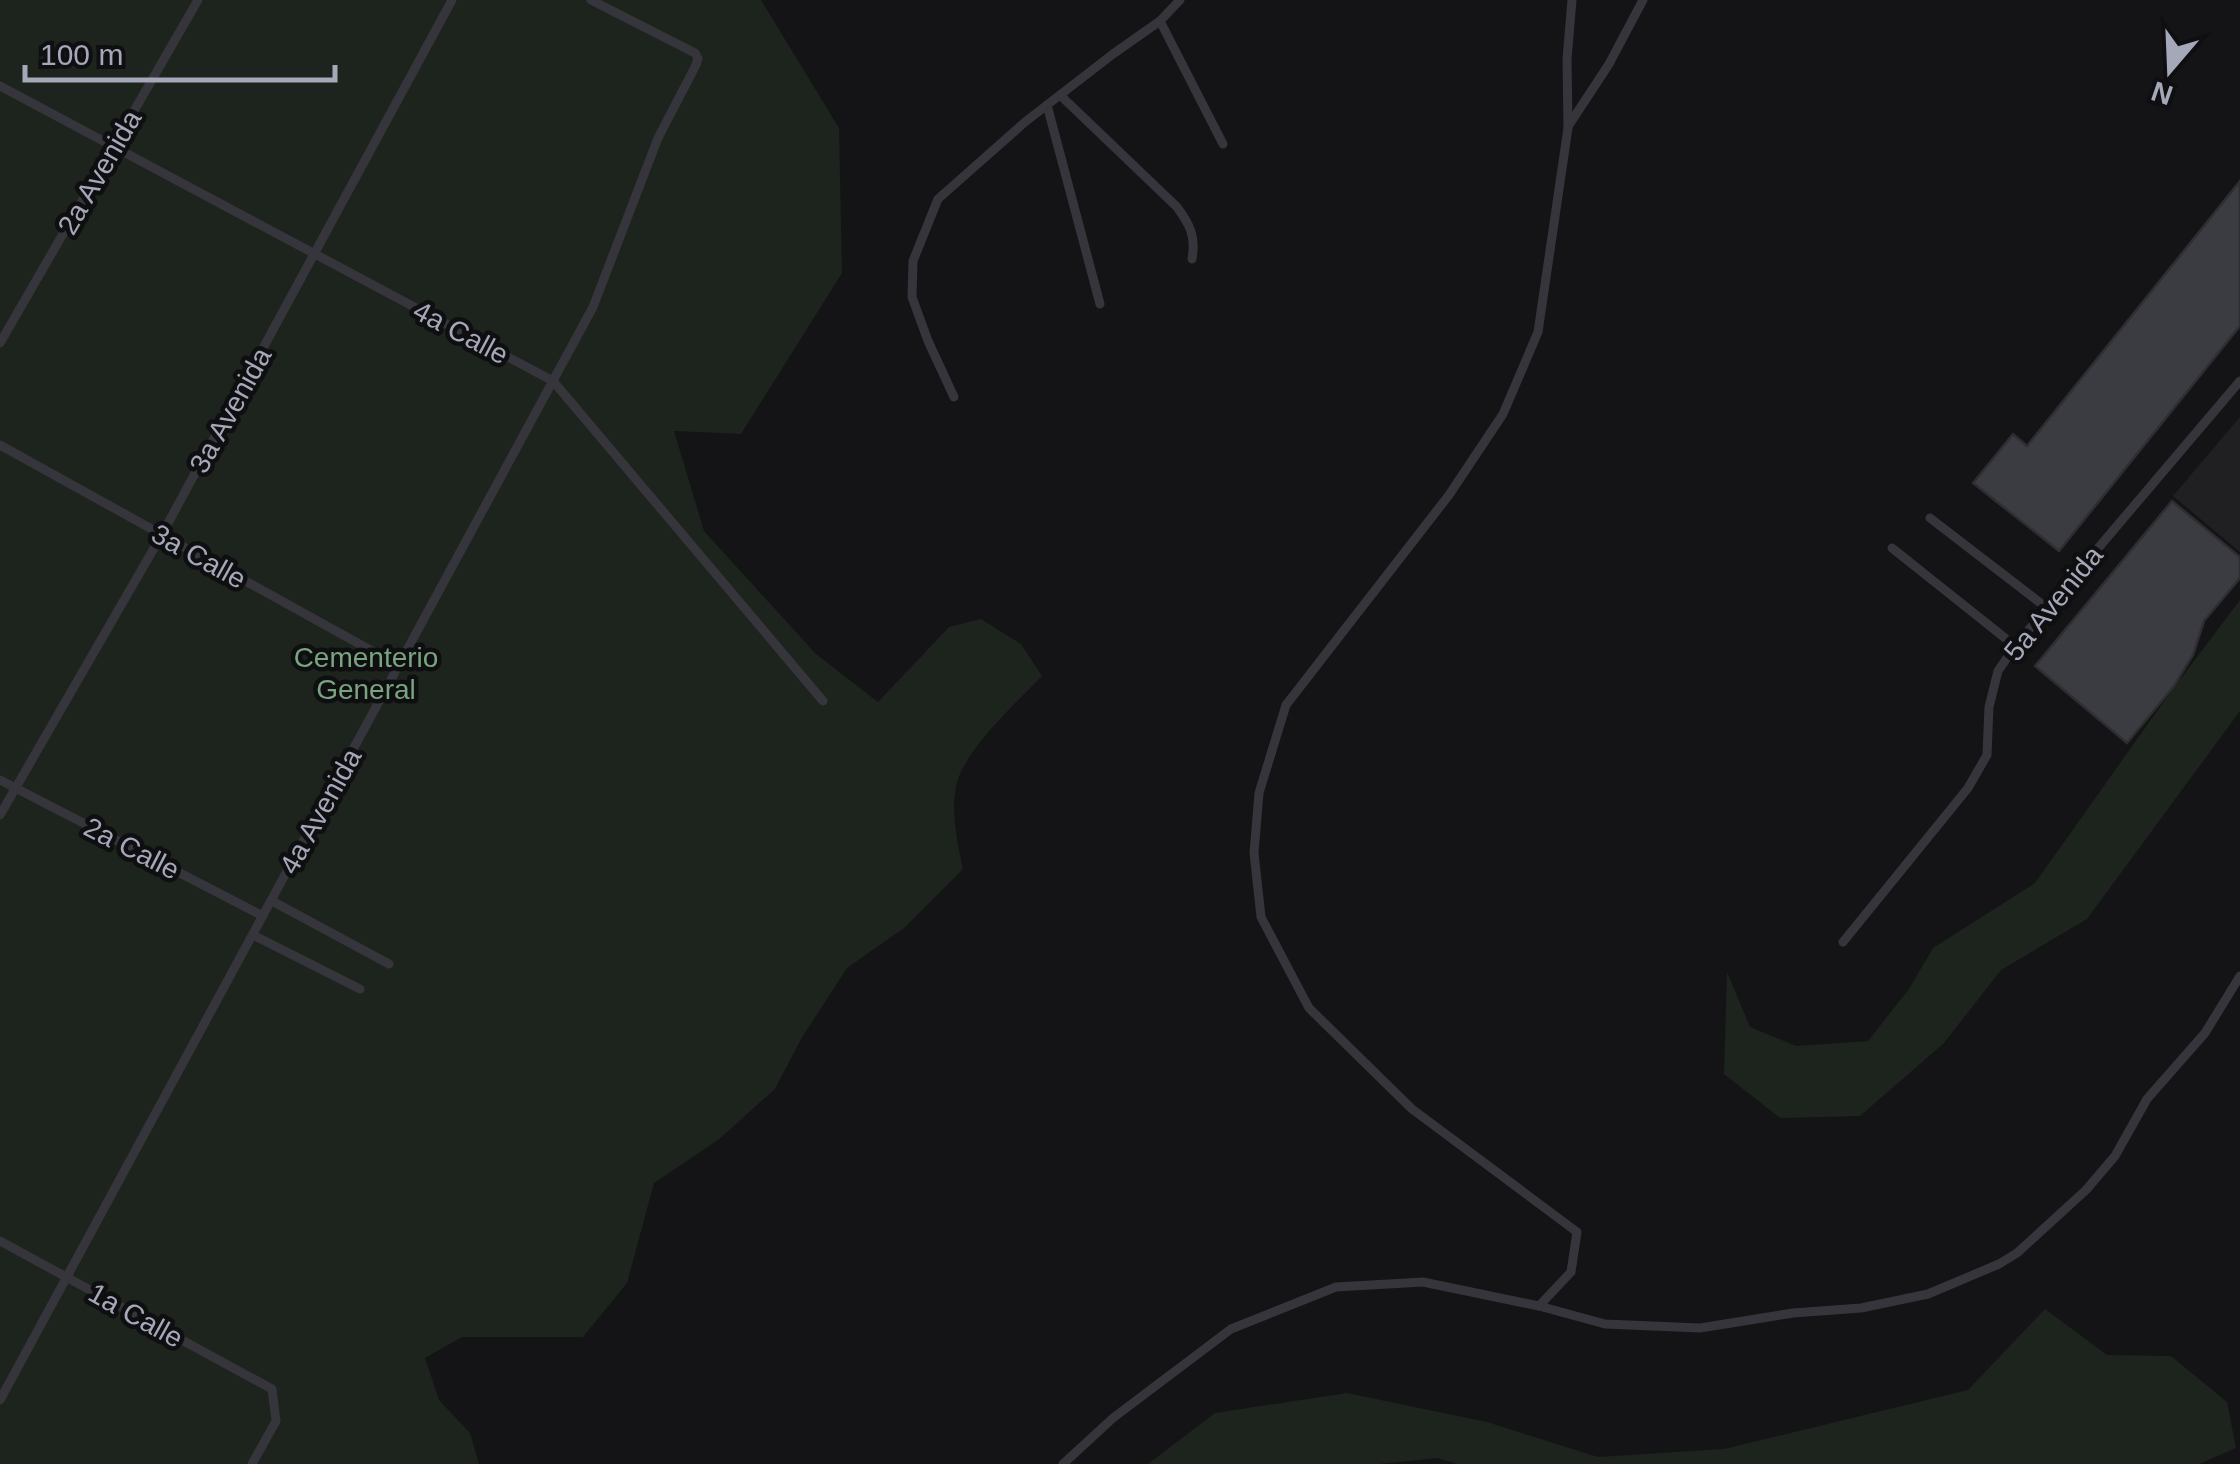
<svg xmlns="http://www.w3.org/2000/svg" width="2240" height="1464" viewBox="0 0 2240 1464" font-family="Helvetica,sans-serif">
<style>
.built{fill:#202023}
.green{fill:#1c241d}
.building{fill:#3b3c41;stroke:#2e2e32;stroke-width:2.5}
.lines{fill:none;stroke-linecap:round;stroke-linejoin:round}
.service{stroke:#35353b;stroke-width:9}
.labels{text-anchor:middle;stroke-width:9;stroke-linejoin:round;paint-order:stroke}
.street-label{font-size:28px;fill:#a4a8b8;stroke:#0f0f11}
.park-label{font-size:28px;fill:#79a480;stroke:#0f0f11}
</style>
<rect width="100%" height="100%" fill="#141416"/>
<polygon class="built" points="2240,417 2240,552 2173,496"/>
<g class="green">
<path d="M0,0h761l78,128 3,145 -101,161 -67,-3 30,100 112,123 62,48 71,-75 32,-8 40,25 21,32c-25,26 -67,64 -82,98 -12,26 -3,68 3,95l-59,59 -57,40 -46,71 -26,50 -57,51 -64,43 -27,100 -44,54h-121l-37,21 14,42 31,33 9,31h-479z"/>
<polygon points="2240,600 2240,711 2087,919 2001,970 1944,1043 1860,1116 1780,1118 1724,1074 1727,972 1750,1027 1796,1046 1868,1041 1909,989 1933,948 2035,883 2172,690"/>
<polygon points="2045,1309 2107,1355 2171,1356 2227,1402 2236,1448 2199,1464 1457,1464 1438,1458 1379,1464 1148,1464 1215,1413 1347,1393 1487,1422 1598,1457 1724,1449 1968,1390"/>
</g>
<g class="building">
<polygon points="2240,181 2240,326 2059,551 1973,483 2013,434 2027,446"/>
<polygon points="2172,501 2240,557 2240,578 2204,621 2193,655 2174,686 2127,743 2035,666"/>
</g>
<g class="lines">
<g class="service">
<polyline points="1160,21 1223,144"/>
<polyline points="0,86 553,381 823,701"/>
<path d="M1060,95l117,112c13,18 19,29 15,52"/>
<polyline points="1047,105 1100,304"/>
<polyline points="1569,125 1609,64 1643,0"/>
<polyline points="0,343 198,0"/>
<polyline points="954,397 928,341 912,297 913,261 938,199 1025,122 1113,54 1160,21 1180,0"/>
<polyline points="0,445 399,666"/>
<polyline points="1930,518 2047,608"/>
<polyline points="1892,548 2015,646"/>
<polyline points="0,780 263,916"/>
<polyline points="0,815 161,536 452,0"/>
<polyline points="272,901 389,964"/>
<polyline points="253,935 360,989"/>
<polyline points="1843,942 1968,788 1987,755 1989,707 1998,671 2015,646 2240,381"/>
<polyline points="0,1241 272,1389 276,1421 252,1464"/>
<polyline points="1539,1306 1605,1324 1700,1328 1793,1313 1861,1308 1928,1294 1999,1264 2017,1253 2086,1190 2115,1156 2147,1099 2205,1033 2240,976"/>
<polyline points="0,1400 593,307 658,138 696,65 698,58 695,53 591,0"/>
<polyline points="1063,1464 1113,1418 1231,1329 1336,1287 1423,1282 1539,1306 1571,1272 1577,1232 1412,1109 1309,1008 1261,917 1254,853 1259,793 1286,705 1449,495 1503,414 1538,332 1568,128 1567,59 1572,0"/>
</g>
</g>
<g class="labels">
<g class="street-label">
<text transform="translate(99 172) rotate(-60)" y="10">2a Avenida</text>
<text transform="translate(461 332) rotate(28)" y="10">4a Calle</text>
<text transform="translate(230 410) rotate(-61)" y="10">3a Avenida</text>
<text transform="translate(199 556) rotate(29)" y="10">3a Calle</text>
<text transform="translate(2053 603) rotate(-51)" y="10">5a Avenida</text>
<text transform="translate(320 811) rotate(-61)" y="10">4a Avenida</text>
<text transform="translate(132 848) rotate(27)" y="10">2a Calle</text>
<text transform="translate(136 1315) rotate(29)" y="10">1a Calle</text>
</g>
<g class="park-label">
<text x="366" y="667">Cementerio<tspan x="366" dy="32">General</tspan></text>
</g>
</g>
<g transform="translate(2170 70) rotate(199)" stroke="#0f0f11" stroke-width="8" paint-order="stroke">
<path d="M0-8L18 38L0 25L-18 38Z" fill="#a4a8b8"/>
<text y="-15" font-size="28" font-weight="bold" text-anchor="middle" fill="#a4a8b8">N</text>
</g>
<path d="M25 65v15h310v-15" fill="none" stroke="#a4a8b8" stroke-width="5"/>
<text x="40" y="65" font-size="30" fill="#a4a8b8" stroke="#0f0f11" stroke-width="8" paint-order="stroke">100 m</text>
</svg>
